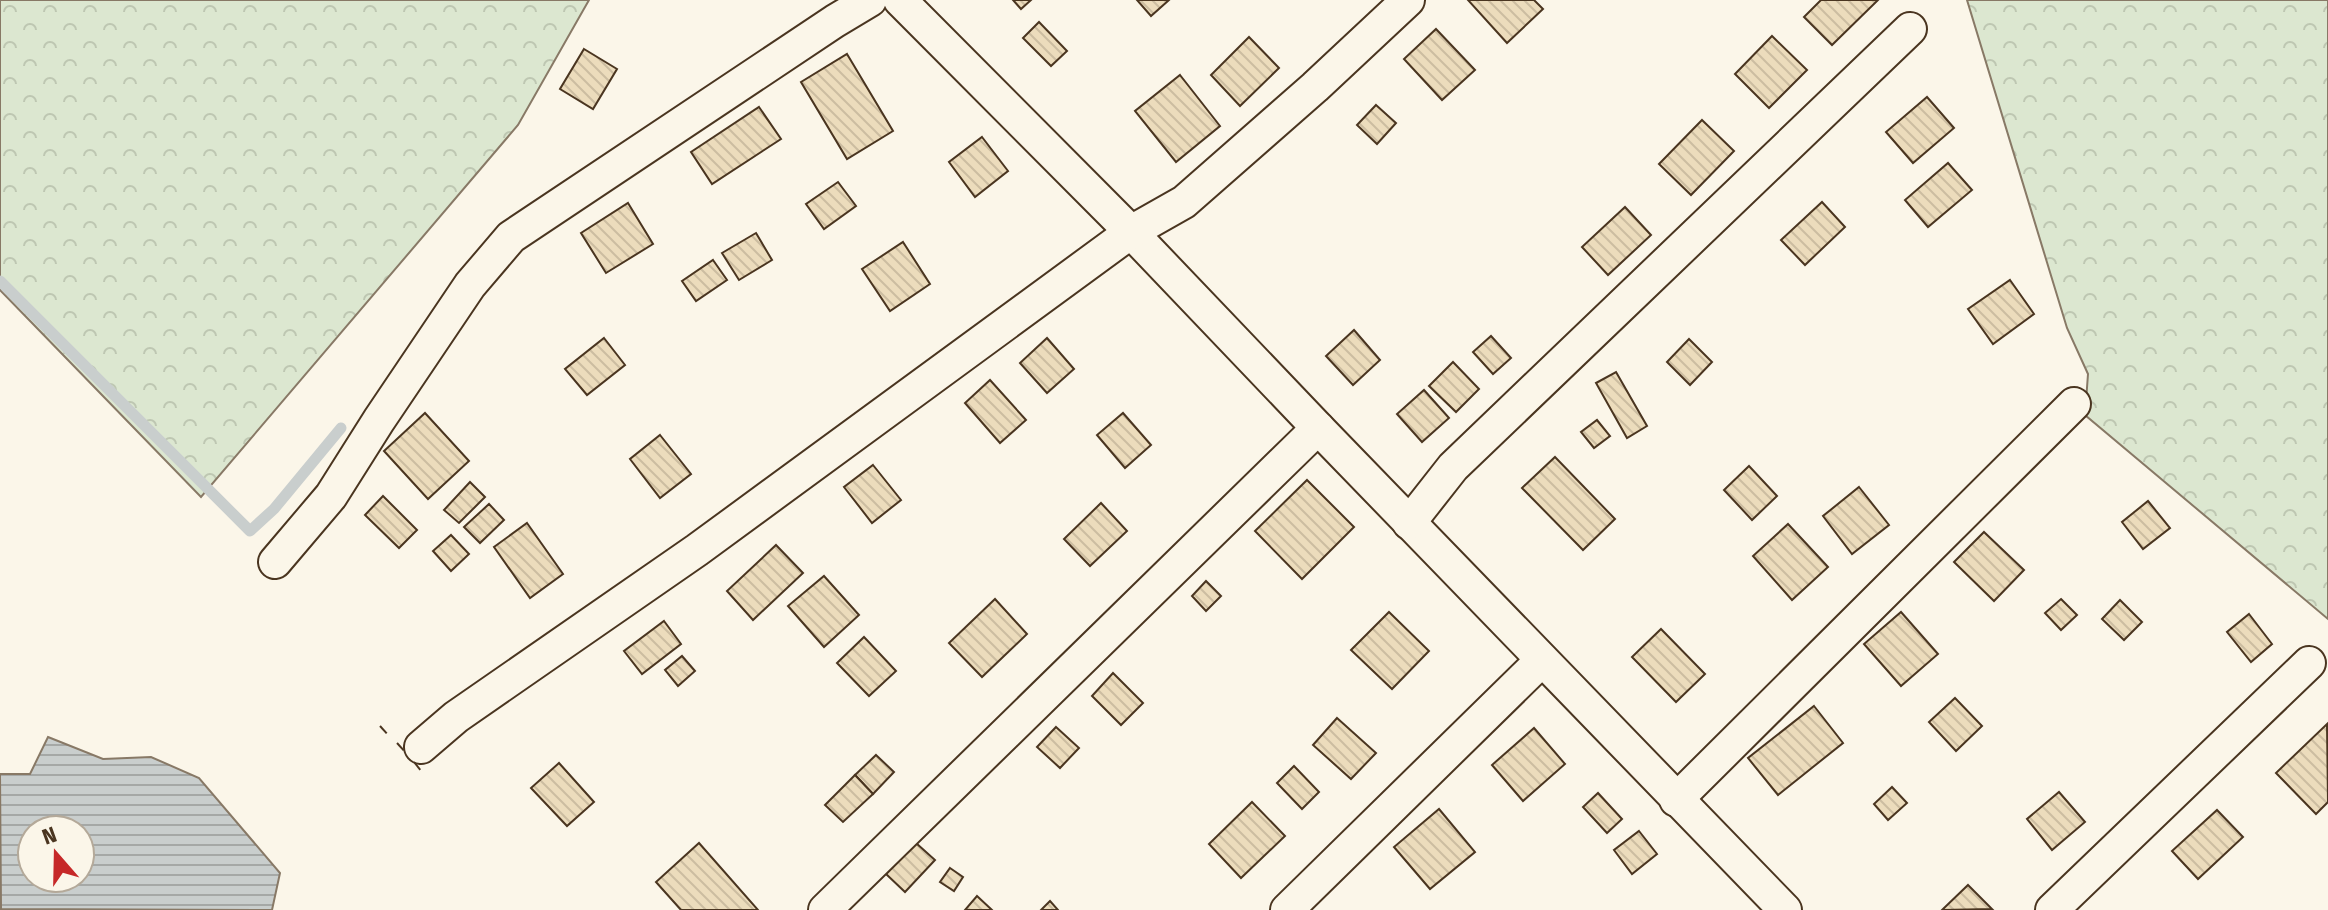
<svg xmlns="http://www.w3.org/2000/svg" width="2328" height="910" viewBox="0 0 2328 910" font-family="'Fira Sans Condensed',sans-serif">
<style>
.forest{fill:url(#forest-crowns);stroke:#887966;stroke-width:2}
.water{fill:url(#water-rules);stroke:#887966;stroke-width:2;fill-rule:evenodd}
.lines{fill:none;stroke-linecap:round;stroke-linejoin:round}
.stream{stroke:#c9cecd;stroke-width:11}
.building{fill:url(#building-back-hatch);stroke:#4a3520;stroke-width:2}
.minor-casing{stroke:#4a3520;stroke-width:36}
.minor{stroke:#fbf6e9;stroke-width:32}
.fence{stroke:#4a3520;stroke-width:2;stroke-dasharray:10 4;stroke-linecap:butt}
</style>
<defs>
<pattern id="forest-crowns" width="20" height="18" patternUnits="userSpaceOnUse" patternTransform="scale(2)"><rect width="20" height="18" fill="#dce7d0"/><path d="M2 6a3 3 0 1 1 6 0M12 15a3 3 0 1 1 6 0" fill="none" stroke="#bec7b2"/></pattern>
<pattern id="water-rules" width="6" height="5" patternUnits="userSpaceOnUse" patternTransform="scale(2)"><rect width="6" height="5" fill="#c9cecd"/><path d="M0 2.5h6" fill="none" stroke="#a5a8a6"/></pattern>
<pattern id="building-back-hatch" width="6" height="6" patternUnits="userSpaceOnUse" patternTransform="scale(2)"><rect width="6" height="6" fill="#ecdcbc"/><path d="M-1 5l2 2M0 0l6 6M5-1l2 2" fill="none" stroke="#ccbda1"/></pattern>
</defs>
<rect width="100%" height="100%" fill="#fbf6e9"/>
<g class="forest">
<polygon points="0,0 589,0 518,125 201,497 0,290"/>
<polygon points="1967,0 2328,0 2328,619 2085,415 2088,374 2067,328"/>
</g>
<path class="water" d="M48,737l55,22 48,-2 48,21 81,95 -8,37 -271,-1 -1,-135h30zM32,830h48v48h-48z"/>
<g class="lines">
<polyline class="stream" points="0,281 250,531 274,509 341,428"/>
</g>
<g class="building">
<polygon points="1013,0 1031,0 1021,9"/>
<polygon points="1137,0 1169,0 1151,16"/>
<polygon points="1468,0 1534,0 1543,9 1507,43"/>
<polygon points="1821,0 1878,0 1832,45 1804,17"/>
<polygon points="1039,22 1067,51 1051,66 1023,38"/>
<polygon points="1436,29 1475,70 1442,100 1404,59"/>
<polygon points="1772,36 1807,70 1769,108 1735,74"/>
<polygon points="1249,37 1279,68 1240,106 1211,75"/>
<polygon points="584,49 617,69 593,109 560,89"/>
<polygon points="847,54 893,131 847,159 801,82"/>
<polygon points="1180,75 1220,126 1176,162 1135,111"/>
<polygon points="1927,97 1954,128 1913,163 1886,132"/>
<polygon points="1376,105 1396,123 1377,144 1357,125"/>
<polygon points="759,107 781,139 712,184 691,152"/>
<polygon points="1702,120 1734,151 1691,195 1659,164"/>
<polygon points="982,137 1008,171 975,197 949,162"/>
<polygon points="1948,163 1972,190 1928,227 1905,200"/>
<polygon points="838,182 856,206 824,229 806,204"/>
<polygon points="1822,202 1845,227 1805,265 1781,240"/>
<polygon points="628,203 653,244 606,273 581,233"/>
<polygon points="1625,207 1651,235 1608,275 1582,247"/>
<polygon points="756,233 772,260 739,280 722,253"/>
<polygon points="903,242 930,284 890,311 862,269"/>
<polygon points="713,260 727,280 696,301 682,281"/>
<polygon points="2010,280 2034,314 1993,344 1968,309"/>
<polygon points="1354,330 1380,360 1353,385 1326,356"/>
<polygon points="1491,336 1511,358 1493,374 1473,352"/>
<polygon points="604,338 625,365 587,395 565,369"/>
<polygon points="1047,338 1074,369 1047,393 1020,363"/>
<polygon points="1689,339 1712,362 1690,385 1667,362"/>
<polygon points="1453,362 1479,389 1456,412 1429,386"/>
<polygon points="1616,372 1647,426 1627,438 1596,383"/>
<polygon points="990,380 1026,420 1000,443 965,403"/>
<polygon points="1424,390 1449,418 1422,442 1397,414"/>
<polygon points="425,413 469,461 428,499 384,451"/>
<polygon points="1123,413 1151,445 1125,468 1097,435"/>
<polygon points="1597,420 1610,436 1594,448 1581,432"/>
<polygon points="660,435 691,474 660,498 630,459"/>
<polygon points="1555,457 1615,519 1583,550 1522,488"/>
<polygon points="873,465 901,500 872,523 844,487"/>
<polygon points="1749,466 1777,496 1752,520 1724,490"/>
<polygon points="1307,480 1354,527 1302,579 1255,531"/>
<polygon points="470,482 485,497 459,523 444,510"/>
<polygon points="1859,487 1889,525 1852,554 1823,516"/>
<polygon points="383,496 417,530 399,548 365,515"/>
<polygon points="2148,501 2170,528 2143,549 2122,522"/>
<polygon points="1101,503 1127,531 1090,566 1064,539"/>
<polygon points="489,504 504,520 480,543 464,527"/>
<polygon points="527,523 563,574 530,598 494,547"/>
<polygon points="1788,524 1828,567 1792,600 1753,556"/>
<polygon points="1984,532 2024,570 1994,601 1954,562"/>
<polygon points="451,535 469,554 451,571 433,551"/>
<polygon points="776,545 803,573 753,620 727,591"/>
<polygon points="824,576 859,615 824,647 788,606"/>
<polygon points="1206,581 1221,596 1206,611 1192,596"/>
<polygon points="995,599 1027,634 982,677 949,643"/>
<polygon points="2061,599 2077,615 2061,630 2045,613"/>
<polygon points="2120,600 2142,622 2124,640 2102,619"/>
<polygon points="1389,612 1429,651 1392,689 1351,650"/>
<polygon points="1901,612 1938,654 1901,686 1864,644"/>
<polygon points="2249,614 2272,644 2251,662 2227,632"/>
<polygon points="664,621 681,644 642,674 624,651"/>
<polygon points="1661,629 1705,674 1676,702 1632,657"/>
<polygon points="864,637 896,671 869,696 837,663"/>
<polygon points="682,656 695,671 678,686 665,670"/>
<polygon points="1113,673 1143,703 1121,725 1092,696"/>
<polygon points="1955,698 1982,726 1956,751 1929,722"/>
<polygon points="1814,706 1843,743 1778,795 1748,758"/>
<polygon points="1337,718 1376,753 1351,779 1313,745"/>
<polygon points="2327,724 2328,802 2316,814 2276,773"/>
<polygon points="1056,727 1079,748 1060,768 1037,747"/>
<polygon points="1534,728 1565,764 1523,801 1492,765"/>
<polygon points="876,755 894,772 873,794 855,775"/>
<polygon points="559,763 594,802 567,826 531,788"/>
<polygon points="1294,766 1319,792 1302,809 1277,783"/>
<polygon points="855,775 873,794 843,822 825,805"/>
<polygon points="1892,787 1907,803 1888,820 1874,804"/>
<polygon points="2059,792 2085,822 2052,850 2027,819"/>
<polygon points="1598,793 1622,819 1607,833 1583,807"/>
<polygon points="1252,802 1285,836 1241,878 1209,844"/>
<polygon points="1439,809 1475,852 1430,889 1394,847"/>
<polygon points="2217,810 2243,837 2198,879 2172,851"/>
<polygon points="1639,831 1657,854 1632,874 1614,850"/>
<polygon points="699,843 758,910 681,910 656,882"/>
<polygon points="916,843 935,860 905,892 886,874"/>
<polygon points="950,868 963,877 954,891 940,882"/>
<polygon points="1968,885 1992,909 1942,910"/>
<polygon points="977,896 992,910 965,910"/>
<polygon points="1050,901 1058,910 1041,910"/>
</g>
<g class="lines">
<defs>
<g id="minor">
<polyline points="900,0 1131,232 1318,428 1785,910"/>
<polyline points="1409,523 1453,467 1910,29"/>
<polyline points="275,562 331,496 379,420 470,285 511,237 835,21 870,0"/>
<polyline points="421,747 456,717 697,550 1131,232 1184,202 1315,87 1408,0"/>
<polyline points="1676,800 2074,404"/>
<polyline points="825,910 1318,428"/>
<polyline points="1287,910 1542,660"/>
<polyline points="2052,910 2309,663"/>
</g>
</defs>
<use href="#minor" class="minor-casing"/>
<use href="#minor" class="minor"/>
<g class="fence">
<polyline points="380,726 389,736"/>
<polyline points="397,743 406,753"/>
<polyline points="414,762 422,772"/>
</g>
</g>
<g transform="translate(56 854) rotate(340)"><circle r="38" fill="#fbf6e9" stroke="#b4a999" stroke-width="2"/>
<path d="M0-6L14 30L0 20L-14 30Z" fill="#c62828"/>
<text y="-12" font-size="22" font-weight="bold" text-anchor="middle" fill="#4a3520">N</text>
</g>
</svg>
